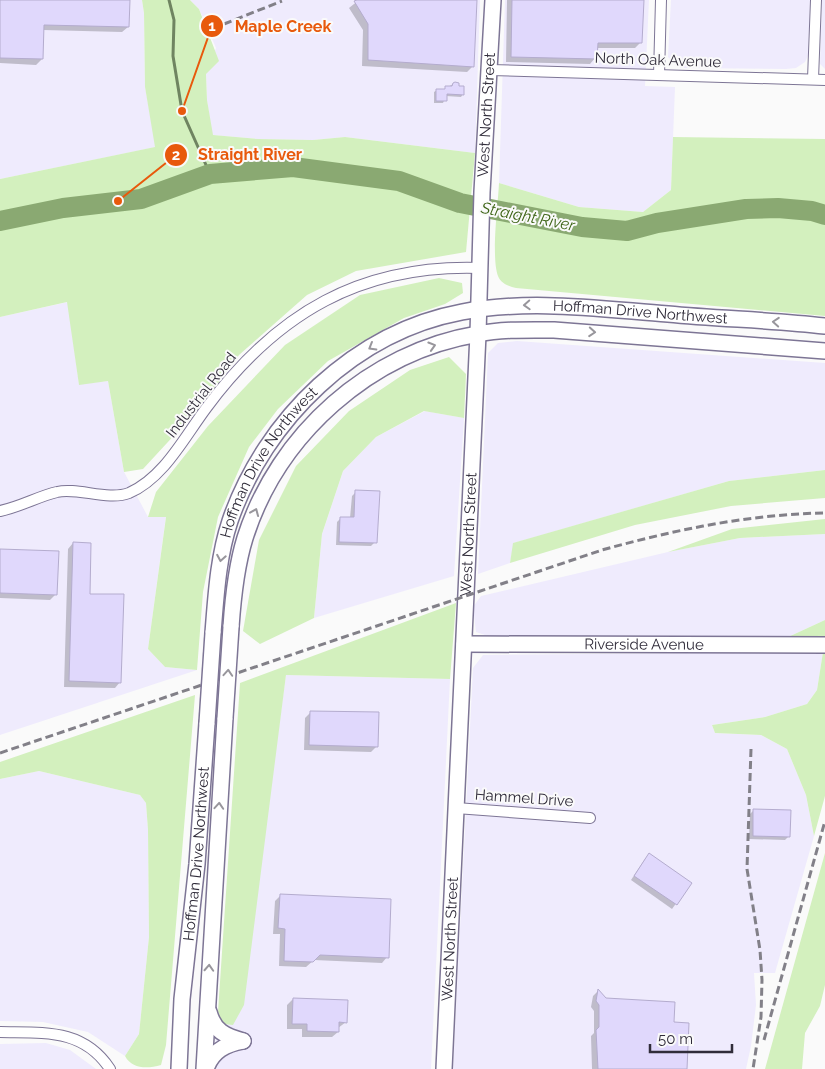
<svg xmlns="http://www.w3.org/2000/svg" width="825" height="1069" viewBox="0 0 825 1069" font-family="Raleway,sans-serif">
<style>
.built{fill:#efebfd}
.green{fill:#d3f0be}
.shadow{fill:#0003}
.lines{fill:none;stroke-linecap:round;stroke-linejoin:round}
.stream{stroke:#6f8461;stroke-width:3}
.river{stroke:#8aa972;stroke-width:20}
.building{fill:#e0d8fc;stroke:#b4acce}
.street-casing{stroke:#7d7595;stroke-width:12}
.secondary-casing{stroke:#7d7595;stroke-width:18}
.street{stroke:#fff;stroke-width:10}
.secondary{stroke:#fff;stroke-width:15}
.rail{stroke:#828088;stroke-width:3;stroke-dasharray:8 4;stroke-linecap:butt}
.secondary-bridge-casing{stroke:#7d7595;stroke-width:18;stroke-linecap:butt}
.secondary-bridge{stroke:#fff;stroke-width:15}
.oneway{stroke:#98969c}
.labels{text-anchor:middle;stroke-width:4;stroke-linejoin:round;paint-order:stroke}
.street-label{font-size:15px;fill:#302c3a;stroke:#fafafa}
.water-label{font-size:16px;font-style:italic;fill:#3c6314;stroke:#fafafa}
.leader{fill:none;stroke:#e8590c;stroke-width:2}
.callout-dot{fill:#e8590c;stroke:#fafafa;stroke-width:2}
.mark-label{font-size:15px;text-anchor:middle;font-weight:bold;fill:#fff}
.callout-label{font-size:16px;text-anchor:middle;font-weight:bold;fill:#e8590c;stroke:#fafafa;stroke-width:4;stroke-linejoin:round;paint-order:stroke}
</style>
<rect width="100%" height="100%" fill="#fafafa"/>
<g class="built">
<polygon points="0,0 142,0 144,13 145,87 156,147 0,179"/>
<polygon points="190,0 480,0 475,153 345,137 313,140 258,139 212,135 207,100 206,74 216,48 199,9"/>
<polygon points="505,0 649,0 645,86 675,87 671,190 643,212 579,207 499,183"/>
<polygon points="671,0 810,0 808,56 805,62 796,68 786,69 681,68 675,65 668,57"/>
<polygon points="822,0 825,0 825,69 820,64"/>
<polygon points="68,302 79,384 108,381 124,472 148,517 166,516 148,649 165,667 197,670 0,735 0,317"/>
<polygon points="517,341 825,363 825,470 729,481 514,543 510,563 478,574 488,353 498,343"/>
<polygon points="425,411 464,418 454,576 314,618 322,534 343,471 376,437"/>
<polygon points="825,534 825,620 786,638 488,636 476,632 473,607 481,596 668,552 740,538"/>
<polygon points="823,652 817,690 807,704 765,717 712,725 715,733 761,735 787,749 806,795 814,836 775,973 754,973 756,1005 751,1046 746,1069 453,1069 473,668 483,655"/>
<polygon points="286,675 450,679 431,1069 213,1069 218,1012 223,1024 275,755"/>
<polygon points="39,771 140,795 146,803 148,830 149,937 139,1034 125,1056 88,1032 43,1022 0,1021 0,779"/>
<polygon points="46,1043 70,1050 96,1069 0,1069 0,1044"/>
</g>
<g class="green">
<polygon points="142,0 190,0 199,9 219,61 206,74 207,100 213,135 258,139 313,140 345,137 475,153 466,252 356,271 307,295 239,355 203,404 143,469 124,472 108,381 79,385 67,302 0,317 0,179 155,147 145,87 144,13"/>
<path d="M673,137l152,2v177l-309,-28c-7,-2 -15,-4 -18,-12 -7,-19 0,-71 1,-93l80,24 64,5 28,-22z"/>
<polygon points="439,278 462,283 463,293 445,304 404,318 328,361 278,409 249,447 218,517 203,592 197,670 165,667 148,649 166,517 148,517 156,492 208,426 285,345 360,295"/>
<polygon points="449,357 466,374 464,418 424,411 376,437 343,471 322,534 314,618 260,644 243,631 259,540 296,466 349,411 410,370"/>
<polygon points="825,470 825,498 731,506 635,525 510,563 513,543 729,481"/>
<polygon points="825,519 825,534 740,538 668,552 732,529"/>
<polygon points="456,603 450,679 286,675 244,1005 233,1025 223,1024 218,1012 240,683"/>
<polygon points="825,620 825,636 786,638"/>
<polygon points="823,652 825,652 825,796 814,836 806,795 787,749 761,735 715,733 712,725 765,717 807,704 817,690"/>
<path d="M195,695l-29,350 -5,20c-14,4 -29,4 -36,-9l14,-22 10,-97 -1,-107 -2,-27 -6,-8 -101,-24 -39,8v-17z"/>
<polygon points="825,853 825,985 820,1006 805,1033 802,1069 765,1069"/>
</g>
<g class="shadow">
<polygon points="0,0 129,0 128,27 122,32 43,30 42,59 36,65 0,63"/>
<polygon points="359,0 476,0 472,67 467,72 362,66 363,30 349,8"/>
<polygon points="507,0 642,0 640,43 635,48 596,48 595,58 590,64 506,62"/>
<polygon points="453,84 463,94 461,97 446,96 443,103 434,103 434,92 437,90 443,90"/>
<polygon points="356,492 375,542 371,546 336,545 337,522 341,518 350,518 352,496"/>
<polygon points="73,543 88,595 120,682 115,688 64,687 68,549"/>
<polygon points="0,550 56,594 50,600 0,598"/>
<polygon points="311,712 377,746 371,752 304,750 305,718"/>
<polygon points="754,810 789,836 785,840 749,839 750,814"/>
<polygon points="645,859 691,883 672,909 631,880"/>
<polygon points="280,896 387,957 382,963 314,960 306,967 279,966 280,934 273,934 275,901"/>
<polygon points="598,991 605,999 673,1024 686,1069 592,1069 591,1036 594,1033 594,1011 591,1007 593,996"/>
<polygon points="293,999 346,1022 338,1028 338,1032 332,1037 302,1037 302,1029 287,1029 287,1005"/>
</g>
<g class="lines">
<polyline class="stream" points="169,0 174,20 173,56 182,111 210,174"/>
<polyline class="river" points="0,221 63,208 141,199 210,174 293,167 399,181 460,203 582,227 627,231 657,223 746,209 778,208 812,211 825,215"/>
</g>
<g class="building">
<polygon points="0,0 130,0 129,27 44,25 43,59 0,58"/>
<polygon points="357,0 477,0 474,67 368,60 368,24 354,1"/>
<polygon points="512,0 644,0 642,43 598,43 597,59 511,57"/>
<polygon points="455,82 459,83 459,86 464,86 464,95 447,94 447,101 436,101 436,89 445,89 445,86 452,86 453,83"/>
<polygon points="355,490 380,491 377,543 339,542 340,517 354,517"/>
<polygon points="73,542 91,543 90,594 124,594 121,683 69,681"/>
<polygon points="0,549 59,551 57,595 0,593"/>
<polygon points="310,711 379,712 378,747 309,745"/>
<polygon points="753,809 791,810 790,837 753,836"/>
<polygon points="649,853 692,883 677,905 634,876"/>
<polygon points="280,894 391,899 389,958 320,955 313,962 284,961 285,929 278,928"/>
<polygon points="598,989 606,998 675,1002 674,1022 689,1023 687,1069 598,1069 596,1030 599,1027 599,1005 596,1001"/>
<polygon points="293,998 348,1000 347,1023 339,1022 339,1032 307,1031 307,1024 292,1024"/>
</g>
<g class="lines">
<defs>
<g id="street">
<polyline points="490,70 825,80"/>
<polyline points="659,75 661,0"/>
<polyline points="813,79 816,0"/>
<path d="M0,511c20,-4 39,-15 57,-19 20,-5 51,9 72,1 35,-15 56,-57 78,-86 70,-94 154,-143 273,-139"/>
<polyline points="456,808 590,818"/>
<path d="M0,1032c43,1 83,-4 110,37"/>
</g>
<g id="secondary">
<path d="M231,627c2,-30 5,-60 14,-89 33,-104 125,-186 233,-204 25,-5 51,-4 76,-4l271,21"/>
<path id="s1" d="M213,633c3,-37 5,-76 17,-112 35,-102 125,-189 232,-209 68,-13 138,-3 206,2 52,5 105,6 157,12"/>
<path id="s2" d="M464,644l361,1"/>
<path d="M209,1012c5,19 16,24 34,29"/>
<path id="s3" d="M179,1069l3,-70 15,-135 10,-141"/>
<polyline points="204,1069 225,718"/>
<path d="M206,1069c6,-18 20,-25 37,-28"/>
<path id="s4" d="M444,1069l34,-735 4,-142 11,-192"/>
</g>
</defs>
<use href="#street" class="street-casing"/>
<use href="#secondary" class="secondary-casing"/>
<use href="#street" class="street"/>
<use href="#secondary" class="secondary"/>
<g class="rail">
<polyline points="224,24 282,1"/>
<polyline points="751,749 747,869 760,950 762,980 761,1017 753,1069"/>
<path d="M0,753l602,-203c72,-20 148,-36 223,-37"/>
<polyline points="764,1040 825,821"/>
</g>
<defs>
<g id="secondary-bridge">
<polyline points="225,718 231,627"/>
<polyline points="207,723 213,633"/>
</g>
</defs>
<use href="#secondary-bridge" class="secondary-bridge-casing"/>
<use href="#secondary-bridge" class="secondary-bridge"/>
</g>
<defs><path id="oneway-chevron" d="M-2-3.5L2.5 0L-2 3.5" fill="none" stroke-width="1.6" stroke-linecap="round" stroke-linejoin="round" transform="scale(1.25)"/></defs>
<g class="oneway">
<use href="#oneway-chevron" transform="translate(527 305) rotate(177)"/>
<use href="#oneway-chevron" transform="translate(776 322) rotate(-176)"/>
<use href="#oneway-chevron" transform="translate(592 332) rotate(4)"/>
<use href="#oneway-chevron" transform="translate(432 346) rotate(-17)"/>
<use href="#oneway-chevron" transform="translate(372 347) rotate(150)"/>
<use href="#oneway-chevron" transform="translate(255 512) rotate(-67)"/>
<use href="#oneway-chevron" transform="translate(221 558) rotate(100)"/>
<use href="#oneway-chevron" transform="translate(228 673) rotate(-86)"/>
<use href="#oneway-chevron" transform="translate(219 806) rotate(-86)"/>
<use href="#oneway-chevron" transform="translate(209 968) rotate(-87)"/>
</g>
<g class="labels">
<g class="street-label">
<text transform="translate(658 60) rotate(2)" y="5">North Oak Avenue</text>
<text dy="5" stroke="none"><textPath href="#s4" startOffset="955">West North Street</textPath></text>
<text dy="5" stroke="none"><textPath href="#s1" startOffset="619">Hoffman Drive Northwest</textPath></text>
<text transform="translate(201 395) rotate(-52)" y="5">Industrial Road</text>
<text dy="5" stroke="none"><textPath href="#s1" startOffset="184">Hoffman Drive Northwest</textPath></text>
<text dy="5" stroke="none"><textPath href="#s4" startOffset="535">West North Street</textPath></text>
<text dy="5" stroke="none"><textPath href="#s2" startOffset="180">Riverside Avenue</textPath></text>
<text transform="translate(524 798) rotate(4)" y="5">Hammel Drive</text>
<text dy="5" stroke="none"><textPath href="#s3" startOffset="216">Hoffman Drive Northwest</textPath></text>
<text dy="5" stroke="none"><textPath href="#s4" startOffset="130">West North Street</textPath></text>
</g>
<g class="water-label">
<text transform="translate(528 216) rotate(11)" y="6">Straight River</text>
</g>
</g>
<path class="leader" d="M182 111L212 26M118 201L176 155"/>
<g class="callout-dot">
<circle cx="182" cy="111" r="5"/>
<circle cx="118" cy="201" r="5"/>
<circle cx="212" cy="26" r="12"/>
<circle cx="176" cy="155" r="12"/>
</g>
<g class="mark-label">
<text x="212" y="31">1</text>
<text x="176" y="160">2</text>
</g>
<g class="callout-label">
<text x="283" y="32">Maple Creek</text>
<text x="250" y="160">Straight River</text>
</g>
<path d="M650 1044v8h82v-8" fill="none" stroke="#302c3a" stroke-width="2.5"/>
<text x="658" y="1044" font-size="15" fill="#302c3a" stroke="#fafafa" stroke-width="4" paint-order="stroke">50 m</text>
</svg>
